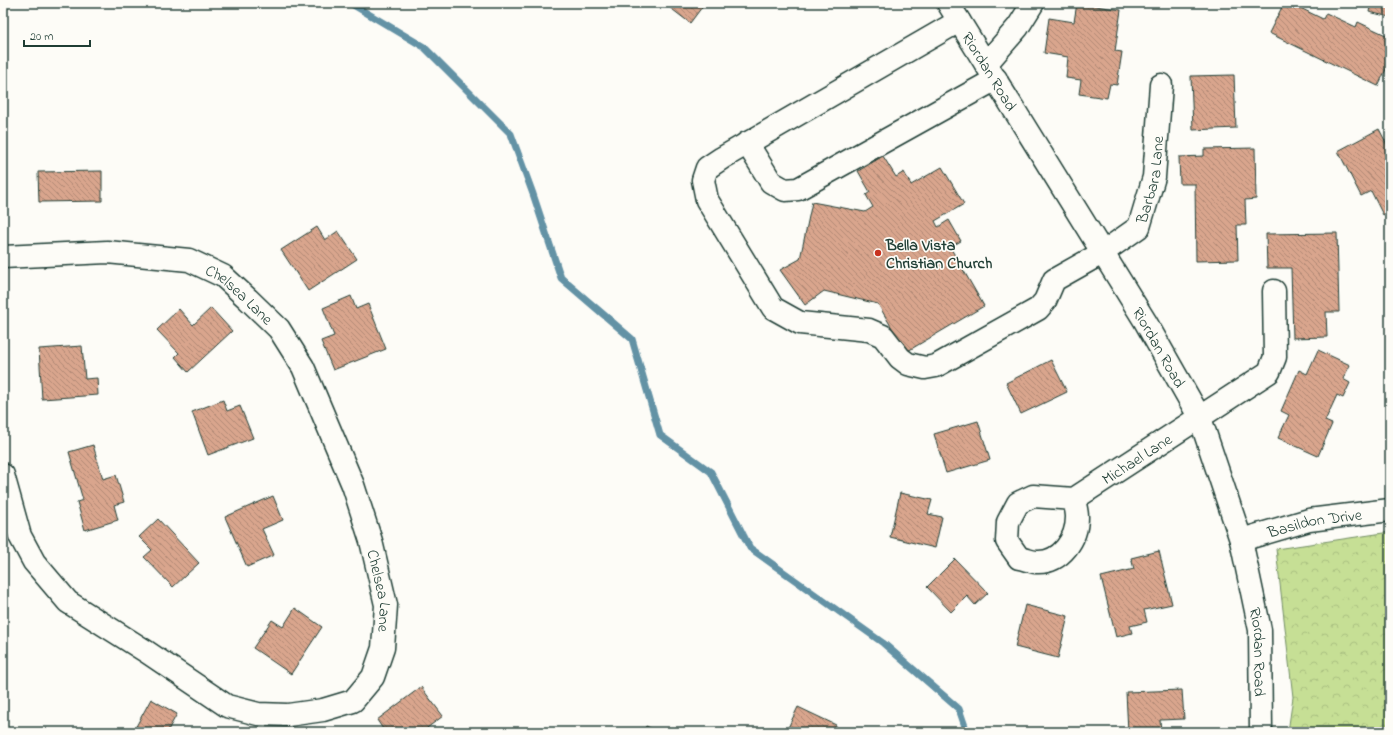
<svg xmlns="http://www.w3.org/2000/svg" width="1393" height="735" viewBox="0 0 1393 735" font-family="'Indie Flower',sans-serif">
<style>
.park{fill:url(#park-crowns);stroke:#728e64}
.lines{fill:none;stroke-linecap:round;stroke-linejoin:round}
.stream{stroke:#6392a5;stroke-width:7}
.building{fill:url(#building-back-hatch);stroke:#1f3d34}
.minor-casing{stroke:#1f3d34;stroke-width:25}
.minor{stroke:#fdfcf7;stroke-width:22}
.poi-dot{fill:#c8321e;stroke:#fdfcf7;stroke-width:1.5}
.labels{text-anchor:middle;stroke-width:3.5;stroke-linejoin:round;paint-order:stroke}
.street-label{font-size:16px;fill:#1f3d34;stroke:#fdfcf7}
.poi-label{font-size:16px;font-weight:bold;fill:#1f3d34;stroke:#fdfcf7;text-anchor:start}
</style>
<defs>
<pattern id="park-crowns" width="20" height="18" patternUnits="userSpaceOnUse"><rect width="20" height="18" fill="#c6df95"/><path d="M2 6a3 3 0 1 1 6 0M12 15a3 3 0 1 1 6 0" fill="none" stroke="#aac081"/></pattern>
<pattern id="building-back-hatch" width="6" height="6" patternUnits="userSpaceOnUse"><rect width="6" height="6" fill="#d9a58d"/><path d="M-1 5l2 2M0 0l6 6M5-1l2 2" fill="none" stroke="#af8874"/></pattern>
</defs>
<rect width="100%" height="100%" fill="#fdfcf7"/>
<filter id="ink" filterUnits="userSpaceOnUse"><feTurbulence type="fractalNoise" baseFrequency=".025" numOctaves="2"/><feDisplacementMap in="SourceGraphic" scale="8" xChannelSelector="R" yChannelSelector="G"/><feConvolveMatrix kernelMatrix="1 2 1 2 8 2 1 2 1" color-interpolation-filters="sRGB"/></filter>
<g filter="url(#ink)">
<polygon class="park" points="1390,532 1390,732 1288,732 1293,697 1276,549"/>
<g class="lines">
<polyline class="stream" points="350,3 424,47 511,134 533,194 561,278 632,339 660,435 711,472 750,548 883,643 959,709 967,732"/>
</g>
<g class="building">
<polygon points="664,3 705,3 690,23"/>
<polygon points="1077,3 1121,10 1115,51 1122,52 1117,85 1110,84 1107,98 1079,94 1081,80 1066,78 1068,57 1044,53 1049,18 1074,22"/>
<polygon points="1284,3 1290,3 1323,19 1326,13 1356,27 1358,22 1390,37 1390,61 1378,86 1269,33"/>
<polygon points="1371,3 1390,3 1390,17 1369,12"/>
<polygon points="1234,75 1236,128 1193,130 1191,76"/>
<polygon points="1379,129 1390,150 1390,211 1383,215 1371,191 1361,196 1338,151"/>
<polygon points="1255,148 1256,199 1245,200 1246,225 1237,225 1238,260 1196,261 1195,184 1180,184 1179,157 1204,156 1204,149"/>
<polygon points="883,156 896,177 904,172 911,185 942,167 964,204 935,221 938,227 949,220 961,241 950,247 984,306 906,352 878,304 824,291 805,305 780,270 800,259 812,202 865,212 873,207 866,195 870,192 858,171"/>
<polygon points="102,171 102,201 39,202 38,172"/>
<polygon points="317,227 325,240 338,231 357,259 308,291 281,250"/>
<polygon points="1337,233 1339,312 1326,312 1327,337 1293,338 1291,268 1267,268 1266,234"/>
<polygon points="351,296 356,309 368,304 386,349 333,370 321,341 334,336 323,308"/>
<polygon points="211,308 232,331 188,372 175,357 179,353 157,330 179,309 193,325"/>
<polygon points="82,346 85,379 97,378 98,395 42,399 39,349"/>
<polygon points="1318,350 1350,365 1343,379 1350,383 1343,398 1337,395 1325,421 1332,424 1318,456 1278,438 1289,415 1281,411 1299,370 1307,374"/>
<polygon points="1051,360 1067,392 1021,414 1006,383"/>
<polygon points="223,400 227,411 240,406 253,438 208,455 192,412"/>
<polygon points="978,421 990,460 946,473 934,434"/>
<polygon points="93,445 103,479 116,475 124,502 114,505 118,520 85,530 77,502 83,500 69,452"/>
<polygon points="900,493 932,500 928,514 942,517 935,548 890,537"/>
<polygon points="273,496 283,520 262,529 274,555 247,567 225,517"/>
<polygon points="158,519 199,563 173,587 144,557 152,550 139,537"/>
<polygon points="1159,551 1172,604 1144,610 1147,622 1130,626 1132,633 1116,637 1101,577 1134,569 1131,558"/>
<polygon points="955,559 988,593 975,605 967,596 951,612 927,587"/>
<polygon points="1025,605 1068,616 1058,658 1015,647"/>
<polygon points="295,608 322,627 291,674 253,648 272,620 283,627"/>
<polygon points="421,687 443,716 427,728 430,732 385,732 377,720"/>
<polygon points="1182,690 1184,719 1160,720 1161,732 1128,732 1126,692"/>
<polygon points="151,699 177,714 167,732 133,732"/>
<polygon points="798,707 836,725 833,732 786,732"/>
<polygon points="646,726 659,732 644,732"/>
</g>
<g class="lines">
<defs>
<g id="minor">
<path id="s1" d="M948,3l197,318 55,97 41,122 19,90 1,102"/>
<path id="s2" d="M959,21l-237,137 -15,10 -4,12 4,20 66,108 27,15 69,7 14,6 17,22 8,6 17,4 11,-2 102,-57 7,-8 9,-21 48,-27 37,-26 15,-50 7,-92"/>
<polyline points="986,64 1018,27 1033,3"/>
<polyline points="747,143 771,182 785,190 798,189 996,79"/>
<path id="s3" d="M3,257l104,-5 82,8 34,16 25,23 31,30 24,38 50,118 18,56 15,64 -3,43 -10,29 -20,24 -30,9 -35,5 -30,-1 -31,-8 -80,-54 -79,-50 -34,-40 -14,-26 -17,-61"/>
<path id="s4" d="M1074,499c1,6 3,12 3,18 0,22 -16,46 -40,45 -5,0 -12,-3 -18,-4l-12,-17 1,-19 10,-19 15,-7 41,3 195,-127 6,-15 -1,-66"/>
<path id="s5" d="M1241,540l68,-20 81,-10"/>
</g>
</defs>
<use href="#minor" class="minor-casing"/>
<use href="#minor" class="minor"/>
</g>
</g>
<circle class="poi-dot" cx="878" cy="253" r="4"/>
<g class="labels">
<g class="street-label">
<text dy="6" stroke="none"><textPath href="#s1" startOffset="80">Riordan Road</textPath></text>
<text dy="6" stroke="none"><textPath href="#s2" startOffset="933">Barbara Lane</textPath></text>
<text dy="6" stroke="none"><textPath href="#s3" startOffset="248">Chelsea Lane</textPath></text>
<text dy="6" stroke="none"><textPath href="#s1" startOffset="404">Riordan Road</textPath></text>
<text dy="6" stroke="none"><textPath href="#s4" startOffset="297">Michael Lane</textPath></text>
<text dy="6" stroke="none"><textPath href="#s5" startOffset="76">Basildon Drive</textPath></text>
<text dy="6" stroke="none"><textPath href="#s3" startOffset="584">Chelsea Lane</textPath></text>
<text dy="6" stroke="none"><textPath href="#s1" startOffset="728">Riordan Road</textPath></text>
</g>
<g class="poi-label">
<text x="886" y="250">Bella Vista<tspan x="886" dy="18">Christian Church</tspan></text>
</g>
</g>
<rect width="1393" height="735" fill="none" stroke="#fdfcf7" stroke-width="16"/>
<rect x="8" y="8" width="1377" height="719" fill="none" stroke="#1f3d34" stroke-width="1.5" filter="url(#ink)"/>
<path d="M24 40v6h66v-6" fill="none" stroke="#1f3d34" stroke-width="2"/>
<text x="30" y="40" font-size="12" fill="#1f3d34" stroke="#fdfcf7" stroke-width="3" paint-order="stroke">20 m</text>
</svg>
